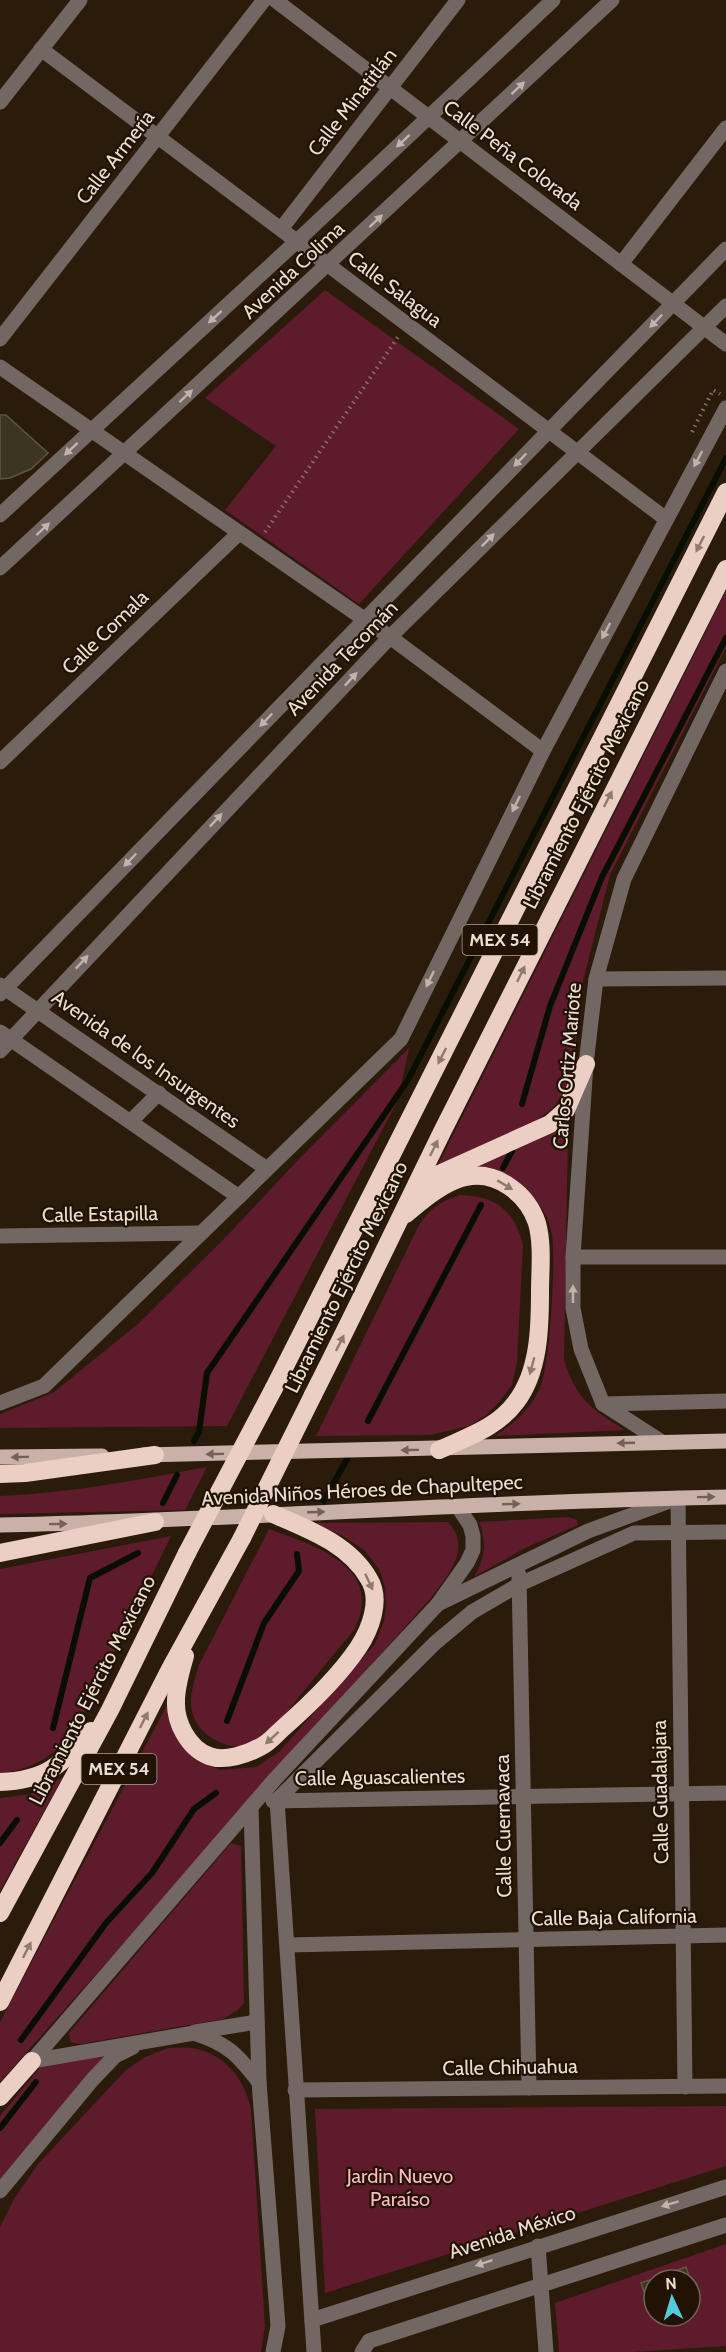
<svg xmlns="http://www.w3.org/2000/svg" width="726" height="2352" viewBox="0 0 726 2352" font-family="Cabin,sans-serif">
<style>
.green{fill:#5e1b2c;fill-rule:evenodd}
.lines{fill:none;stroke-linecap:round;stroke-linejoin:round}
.stream{stroke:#080e00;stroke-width:6}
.building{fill:#3c3620;stroke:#5c563f;stroke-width:1.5}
.path{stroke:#837568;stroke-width:4;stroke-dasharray:1.5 4.5;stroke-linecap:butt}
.minor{stroke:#736763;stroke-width:15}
.major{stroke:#c9b0a9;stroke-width:15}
.highway{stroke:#ebcec4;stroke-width:18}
.highway-bridge{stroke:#ebcec4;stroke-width:18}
.oneway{fill:#c0b4ac}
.oneway2{fill:#90796d}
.oneway3{fill:#756156}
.labels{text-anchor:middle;stroke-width:4.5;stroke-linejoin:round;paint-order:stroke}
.shield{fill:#211203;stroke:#ada195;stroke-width:1.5}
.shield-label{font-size:18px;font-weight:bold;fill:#e9ded4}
.street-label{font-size:20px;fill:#e9ded4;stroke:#211203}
.park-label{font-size:20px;fill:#fcb8c2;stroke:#211203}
</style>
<rect width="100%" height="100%" fill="#2b1b0b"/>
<g class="green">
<polygon points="325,290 519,429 359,604 225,510 276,446 205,398"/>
<polygon points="726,591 726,648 610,875 582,985 573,1071 563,1094 553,1108 536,1121 438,1165"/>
<polygon points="409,1048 398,1100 227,1426 0,1428 0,1414 54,1392 138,1324 225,1238 299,1159"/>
<path d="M568,1129l-4,231c13,40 26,48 61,70l-130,6c19,-13 34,-25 44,-46 11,-21 17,-129 13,-155 -2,-14 -10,-30 -21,-40 -8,-8 -51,-20 -64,-24l88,-41z"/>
<path d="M460,1195c36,1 54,15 63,50l-6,117 -5,23 -12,16 -15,15 -16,10 -39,9 -114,1 103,-211c11,-17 22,-24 41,-30z"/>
<path d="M207,1467l-22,43 -185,4v-18c69,-3 139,-16 207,-29z"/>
<path d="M568,1517l9,3 1,5 -51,22 -53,30c11,-18 13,-36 5,-55z"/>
<path d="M448,1522c25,26 -1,55 -18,77l-430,483v-60l167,-317 38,58 15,7 36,-3 23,-15 96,-108 9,-23 2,-16 -1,-18 -6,-18 -15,-19 -21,-14 -29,-13z"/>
<path d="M269,1529c45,17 117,37 85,101 -18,21 -35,43 -53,64 -13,17 -28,39 -48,49 -18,8 -38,0 -51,-13 -18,-19 -10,-43 -3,-65z"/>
<path d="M171,1536l-85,174c-6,9 -10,20 -17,28 -17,20 -43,33 -69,35v-204z"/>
<polygon points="63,1777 0,1891 0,1798 31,1794"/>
<polygon points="231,1843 241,1846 244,2003 238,2010 223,2019 80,2044 70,2042 69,2033"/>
<path d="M168,2048c8,0 17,-1 24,0 32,5 53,31 59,61l14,217 -4,26h-261v-125l14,-28 24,-35 88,-94 19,-13z"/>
<polygon points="110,2052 0,2179 0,2116 43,2064"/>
<polygon points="726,2106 726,2166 325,2293 315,2109"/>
<path d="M726,2244v102l-93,6h-74l-4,-49zM654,2280h36v36h-36z"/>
</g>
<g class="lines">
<g class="stream">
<polyline points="522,1104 550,1006 602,877 726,638"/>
<polyline points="503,1168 512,1151"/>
<polyline points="368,1421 481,1205"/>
<polyline points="194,1441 199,1432 207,1373 408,1080 726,458"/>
<polyline points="324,1501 347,1459"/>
<polyline points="163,1503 177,1475"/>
<polyline points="227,1721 264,1623 299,1571 297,1554"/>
<polyline points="53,1728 90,1578 138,1553"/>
<polyline points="0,1843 17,1820"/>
<polyline points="21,2040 106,1923 152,1873 194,1809 216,1793"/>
<polyline points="0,2128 36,2082"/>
</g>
</g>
<g class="building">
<polygon points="0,415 6,415 48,453 31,469 10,478 0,479"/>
<polygon points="686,2267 698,2301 690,2304 690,2280 654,2280 655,2316 653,2317 641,2283"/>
</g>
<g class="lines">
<g class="path">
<polyline points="692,432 713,390 720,394"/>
<polyline points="265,532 398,337"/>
</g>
<g class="minor">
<polyline points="275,0 726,344"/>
<polyline points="41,49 666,519"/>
<polyline points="0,102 80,0"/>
<polyline points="281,229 458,0"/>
<polyline points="621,264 726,128"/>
<polyline points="0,339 264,0"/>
<polyline points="0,367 390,637 543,751"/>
<polyline points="0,515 297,241 553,0"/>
<polyline points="0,568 612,0"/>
<polyline points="0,762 239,533"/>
<polyline points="596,979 726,978"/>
<polyline points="0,985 267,1169"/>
<polyline points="0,994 726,249"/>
<polyline points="0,1032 239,1197"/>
<polyline points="0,1051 390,637 726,306"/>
<polyline points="131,1121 159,1093"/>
<polyline points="0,1236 201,1233"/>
<polyline points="573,1257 726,1257"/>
<polyline points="0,1403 44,1386 401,1039 543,751 726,408"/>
<polyline points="603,1404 726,1401"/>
<polyline points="662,1442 603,1404 581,1349 573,1308 573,1257 586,1064 596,979 624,879 726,671"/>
<polyline points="519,1575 529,2088"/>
<polyline points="438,1604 588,1531 678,1498 685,2087"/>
<polyline points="273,1801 726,1793"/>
<polyline points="251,1808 259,2082 278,2326 273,2352"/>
<polyline points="288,1945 726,1935"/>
<polyline points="195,2032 257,2022"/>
<polyline points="32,2061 275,1779 438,1604 467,1563 473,1550 473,1536 470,1525 458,1507"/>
<path d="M32,2061l162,-28c34,11 43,21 65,49"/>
<polyline points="295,2090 726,2086"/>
<polyline points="0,2191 93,2079 115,2056 133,2047"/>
<polyline points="538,2246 546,2352"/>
<polyline points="312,2320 726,2187"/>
<polyline points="314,2352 277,1800 435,1643 472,1612 520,1584 634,1533 726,1532"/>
<polyline points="362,2352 369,2341 726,2225"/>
</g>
<g class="major">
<polyline points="144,1455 726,1441"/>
<polyline points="0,1457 102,1456"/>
<path d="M0,1525c242,-5 484,-24 726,-28"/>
</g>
<g class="highway">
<polyline points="417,1184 550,1124 566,1110 586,1064"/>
<path d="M406,1214c31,-26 65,-55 104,-27 13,9 22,21 27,36 6,22 3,47 3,69 0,36 -1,80 -24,110 -19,26 -49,35 -77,48"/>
<polyline points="274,1388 726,492"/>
<path d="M313,1395c44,-87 86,-175 129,-263 94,-188 188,-376 284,-563"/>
<polyline points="0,1474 25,1473 155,1455"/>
<polyline points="0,1553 155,1522"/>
<path d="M185,1656c-4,14 -9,30 -9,45 -1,21 12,47 33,55 16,6 39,-2 53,-10 8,-4 14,-12 21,-18 25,-22 56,-52 75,-80 12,-18 24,-48 11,-69 -20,-35 -61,-50 -96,-65"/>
<path d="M0,1782c48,-2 60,-17 91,-51"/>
<polyline points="0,1913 110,1710 187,1553"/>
<polyline points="0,2002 170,1669 242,1538"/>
<polyline points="0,2097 32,2061"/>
</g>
<g class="highway-bridge">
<polyline points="242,1538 313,1395"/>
<polyline points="187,1553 274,1388"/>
</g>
</g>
<defs><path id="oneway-solid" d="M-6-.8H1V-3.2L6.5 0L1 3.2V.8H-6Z" transform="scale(1.5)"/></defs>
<g class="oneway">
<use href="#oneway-solid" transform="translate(518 88) rotate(-43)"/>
<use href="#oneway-solid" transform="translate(403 141) rotate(137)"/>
<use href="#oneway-solid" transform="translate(376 221) rotate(-43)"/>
<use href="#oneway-solid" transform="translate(215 317) rotate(138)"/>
<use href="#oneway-solid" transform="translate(656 321) rotate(134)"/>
<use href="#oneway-solid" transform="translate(186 396) rotate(-43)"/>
<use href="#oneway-solid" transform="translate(71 449) rotate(137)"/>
<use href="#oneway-solid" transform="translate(698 459) rotate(118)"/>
<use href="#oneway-solid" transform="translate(520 460) rotate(134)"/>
<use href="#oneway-solid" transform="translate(43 529) rotate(-43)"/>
<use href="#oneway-solid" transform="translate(488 540) rotate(-45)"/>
<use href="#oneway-solid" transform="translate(606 631) rotate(118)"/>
<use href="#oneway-solid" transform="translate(351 679) rotate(-47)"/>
<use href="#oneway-solid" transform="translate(266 720) rotate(134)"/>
<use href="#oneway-solid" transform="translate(516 804) rotate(116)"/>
<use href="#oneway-solid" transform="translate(216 820) rotate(-47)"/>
<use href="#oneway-solid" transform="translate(130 860) rotate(134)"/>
<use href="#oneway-solid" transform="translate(82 962) rotate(-47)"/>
<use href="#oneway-solid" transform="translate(430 979) rotate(116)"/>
<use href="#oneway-solid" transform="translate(573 1294) rotate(-90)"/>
<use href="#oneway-solid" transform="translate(670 2204) rotate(163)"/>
<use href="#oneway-solid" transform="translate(484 2263) rotate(162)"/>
</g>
<g class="oneway2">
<use href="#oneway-solid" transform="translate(700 544) rotate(117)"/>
<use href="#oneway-solid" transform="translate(608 799) rotate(-63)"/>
<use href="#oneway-solid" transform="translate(521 974) rotate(-64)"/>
<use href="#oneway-solid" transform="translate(442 1056) rotate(117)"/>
<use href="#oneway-solid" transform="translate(434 1148) rotate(-64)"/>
<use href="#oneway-solid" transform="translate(505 1185) rotate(31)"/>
<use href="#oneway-solid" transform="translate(340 1343) rotate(-63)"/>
<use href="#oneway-solid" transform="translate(532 1366) rotate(105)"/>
<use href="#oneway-solid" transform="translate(369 1582) rotate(65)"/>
<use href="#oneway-solid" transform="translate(144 1720) rotate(-63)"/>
<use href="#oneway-solid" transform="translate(272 1738) rotate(138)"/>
<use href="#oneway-solid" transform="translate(27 1950) rotate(-63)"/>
</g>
<g class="oneway3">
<use href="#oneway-solid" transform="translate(626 1443) rotate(178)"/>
<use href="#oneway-solid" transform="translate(410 1450) rotate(179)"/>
<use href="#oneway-solid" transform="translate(215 1454) rotate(179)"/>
<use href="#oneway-solid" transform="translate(20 1457) rotate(179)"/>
<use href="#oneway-solid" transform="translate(706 1497) rotate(-1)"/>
<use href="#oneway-solid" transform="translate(511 1504) rotate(-2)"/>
<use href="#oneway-solid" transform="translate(316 1512) rotate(-2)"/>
<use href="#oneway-solid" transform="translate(58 1524) rotate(-1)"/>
</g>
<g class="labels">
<g class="shield">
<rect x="462.5" y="925" width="75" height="30" rx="4.5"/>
<rect x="81.5" y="1754" width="75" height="30" rx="4.5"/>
</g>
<g class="shield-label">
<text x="500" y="946">MEX 54</text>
<text x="119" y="1775">MEX 54</text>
</g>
<g class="street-label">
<text transform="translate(352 102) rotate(-52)" y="7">Calle Minatitlán</text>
<text transform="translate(513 155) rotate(37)" y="7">Calle Peña Colorada</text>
<text transform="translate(115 157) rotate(-52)" y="7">Calle Armería</text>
<text transform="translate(293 270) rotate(-43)" y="7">Avenida Colima</text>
<text transform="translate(395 289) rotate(37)" y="7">Calle Salagua</text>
<text transform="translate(105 632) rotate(-44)" y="7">Calle Comala</text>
<text transform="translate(342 658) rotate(-46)" y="7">Avenida Tecomán</text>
<text transform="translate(586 794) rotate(-63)" y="7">Libramiento Ejército Mexicano</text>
<text transform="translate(146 1059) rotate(35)" y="7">Avenida de los Insurgentes</text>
<text transform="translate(567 1066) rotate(-85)" y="7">Carlos Ortiz Mariote</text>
<text transform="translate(100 1214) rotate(-1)" y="7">Calle Estapilla</text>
<text transform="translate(346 1277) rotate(-64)" y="7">Libramiento Ejército Mexicano</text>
<text transform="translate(362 1490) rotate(-3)" y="7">Avenida Niños Héroes de Chapultepec</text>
<text transform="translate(92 1690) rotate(-63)" y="7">Libramiento Ejército Mexicano</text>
<text transform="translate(380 1777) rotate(-1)" y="7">Calle Aguascalientes</text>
<text transform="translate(660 1792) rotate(-91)" y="7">Calle Guadalajara</text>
<text transform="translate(503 1826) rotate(-91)" y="7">Calle Cuernavaca</text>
<text transform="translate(614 1917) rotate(-1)" y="7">Calle Baja California</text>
<text transform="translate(510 2067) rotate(-1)" y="7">Calle Chihuahua</text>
<text transform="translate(512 2232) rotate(-18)" y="7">Avenida México</text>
</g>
<g class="park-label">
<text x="400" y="2183">Jardin Nuevo<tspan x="400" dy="23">Paraíso</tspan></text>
</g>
</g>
<g transform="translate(672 2298) rotate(356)"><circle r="28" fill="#211203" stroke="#716457" stroke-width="1.5"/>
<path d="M0-4.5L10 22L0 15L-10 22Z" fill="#54cadd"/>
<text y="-9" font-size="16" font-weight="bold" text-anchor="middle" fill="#e9ded4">N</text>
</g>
</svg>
